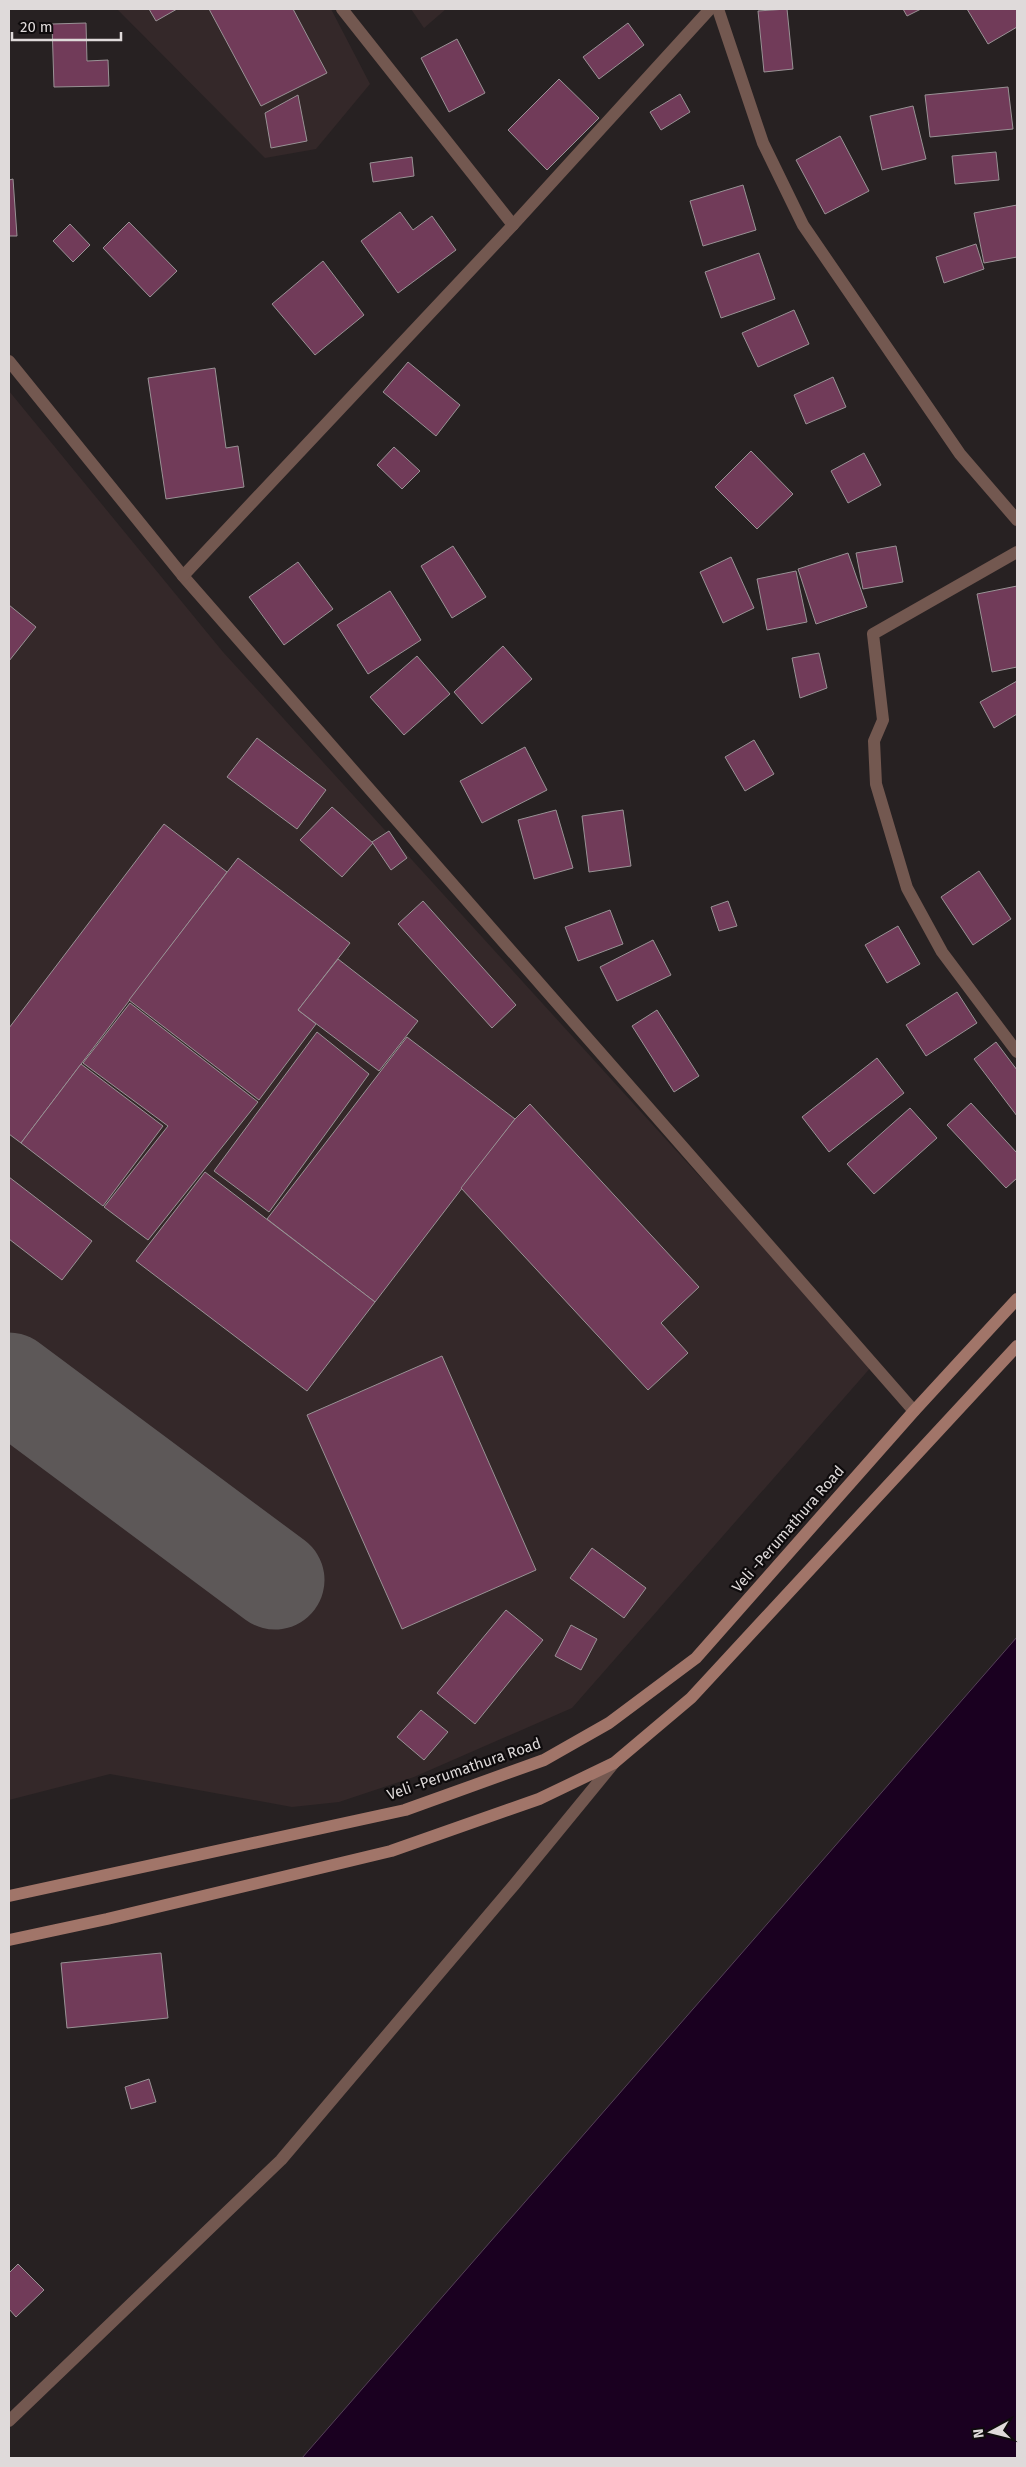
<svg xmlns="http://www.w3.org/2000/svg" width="1026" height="2467" viewBox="0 0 1026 2467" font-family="'Fira Sans',sans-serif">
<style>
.built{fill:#342829}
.water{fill:#1a0020;stroke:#554158}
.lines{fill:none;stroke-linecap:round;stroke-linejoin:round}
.taxiway{stroke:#5d5858;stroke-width:99}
.building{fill:#713b59;stroke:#999295}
.pedestrian{stroke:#735850;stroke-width:12}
.minor{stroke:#735850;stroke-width:12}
.secondary{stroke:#a17569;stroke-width:12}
.labels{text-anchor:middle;stroke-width:4.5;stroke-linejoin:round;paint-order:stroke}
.street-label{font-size:15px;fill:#dfdada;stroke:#0e0b0c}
</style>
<rect width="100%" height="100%" fill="#272122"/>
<g class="built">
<polygon points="117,9 331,9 370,84 316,149 265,158"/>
<polygon points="411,9 446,9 424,28"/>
<polygon points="9,391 223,652 872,1366 572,1708 414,1777 339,1802 292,1807 110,1774 9,1800"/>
</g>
<polygon class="water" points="1017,1637 1017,2458 302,2458"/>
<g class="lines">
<polyline class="taxiway" points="9,1382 275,1580"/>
</g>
<g class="building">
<polygon points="149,9 177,9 156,21"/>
<polygon points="209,9 293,9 327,73 261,106"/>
<polygon points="787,9 793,69 764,72 758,11"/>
<polygon points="903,9 921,9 907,16"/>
<polygon points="967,9 1017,9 1017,27 988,44"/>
<polygon points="86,23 87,61 108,60 109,86 54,87 52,24"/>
<polygon points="628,23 644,45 599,79 583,57"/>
<polygon points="457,39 485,93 449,112 421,58"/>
<polygon points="559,79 599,118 547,170 508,130"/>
<polygon points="1008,87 1013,129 930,137 925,95"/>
<polygon points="680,94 690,112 661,130 650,112"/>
<polygon points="298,95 307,141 271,148 265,113"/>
<polygon points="913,106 926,159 882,170 870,116"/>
<polygon points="840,136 869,191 825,214 796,160"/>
<polygon points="996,152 999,180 955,184 952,156"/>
<polygon points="412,157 414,176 373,182 370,163"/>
<polygon points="13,179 17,236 9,236 9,180"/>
<polygon points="743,185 756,230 703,246 690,201"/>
<polygon points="1017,205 1017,257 984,263 974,213"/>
<polygon points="400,212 413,230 432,216 456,250 398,293 361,241"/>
<polygon points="129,222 177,271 150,297 103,248"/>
<polygon points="70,224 90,245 73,262 53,241"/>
<polygon points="976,244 984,269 944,283 936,257"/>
<polygon points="759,253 775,299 721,318 705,272"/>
<polygon points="323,261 364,315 315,355 272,304"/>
<polygon points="794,310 809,344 758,367 742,333"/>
<polygon points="408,362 460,405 436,436 383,392"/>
<polygon points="215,368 226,448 238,446 244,487 166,499 148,378"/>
<polygon points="833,377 846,407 806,424 794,395"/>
<polygon points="394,447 420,471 402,489 377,465"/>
<polygon points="751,451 793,494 757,529 715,487"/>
<polygon points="864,453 881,485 848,503 831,471"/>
<polygon points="453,546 486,597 452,618 421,566"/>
<polygon points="896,546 903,582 863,589 856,553"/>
<polygon points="848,553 867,607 816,624 798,569"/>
<polygon points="731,557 754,608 723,623 700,572"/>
<polygon points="298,562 333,609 284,645 249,597"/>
<polygon points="796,571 807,622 767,630 757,579"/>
<polygon points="1017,586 1017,667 992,672 977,594"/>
<polygon points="390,591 421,640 368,674 337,625"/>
<polygon points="9,605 36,627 9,661"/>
<polygon points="503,646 532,679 482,724 454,692"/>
<polygon points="819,653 827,688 800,698 792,658"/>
<polygon points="417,656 450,694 404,735 370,697"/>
<polygon points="1017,681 1017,714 994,728 980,702"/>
<polygon points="257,738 326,790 297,829 227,777"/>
<polygon points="754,740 774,774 745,791 725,757"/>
<polygon points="525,747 547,790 482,823 460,781"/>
<polygon points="332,807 373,843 342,877 300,840"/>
<polygon points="556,810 573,868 534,879 518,820"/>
<polygon points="623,810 631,866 589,872 582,816"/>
<polygon points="164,824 227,872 21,1143 9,1134 9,1028"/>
<polygon points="389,831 407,858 391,870 372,842"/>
<polygon points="238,858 350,943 298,1010 316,1024 259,1100 129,1000"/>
<polygon points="979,871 1011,919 973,945 941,897"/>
<polygon points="423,901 516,1005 492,1028 398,924"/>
<polygon points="728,901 737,926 719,931 711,907"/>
<polygon points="610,910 623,944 578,961 565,927"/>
<polygon points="898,926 920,964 887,983 865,945"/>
<polygon points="653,940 671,975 617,1001 600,967"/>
<polygon points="338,959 418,1021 379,1071 298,1010"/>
<polygon points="957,992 977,1023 926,1056 906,1025"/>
<polygon points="130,1003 258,1102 148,1240 104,1207 168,1126 83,1063"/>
<polygon points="657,1010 699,1076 674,1092 632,1026"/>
<polygon points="317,1032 369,1074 269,1212 214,1171"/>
<polygon points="407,1037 515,1119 375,1302 267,1219"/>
<polygon points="996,1042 1017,1070 1017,1116 974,1059"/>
<polygon points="877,1058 904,1093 829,1152 802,1117"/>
<polygon points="81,1064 163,1126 103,1206 21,1143"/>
<polygon points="971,1103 1017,1153 1017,1178 1006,1188 947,1125"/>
<polygon points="530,1104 699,1287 661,1323 688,1353 648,1390 461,1188 515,1119"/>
<polygon points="910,1108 937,1138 874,1194 847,1164"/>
<polygon points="205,1172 375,1302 307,1391 136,1261"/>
<polygon points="9,1177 92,1241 62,1280 9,1239"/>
<polygon points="442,1356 536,1570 402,1629 307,1415"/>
<polygon points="592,1548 646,1588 624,1618 570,1578"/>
<polygon points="506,1610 543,1640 475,1724 437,1693"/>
<polygon points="571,1625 597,1639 581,1670 555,1656"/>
<polygon points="421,1710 448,1732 424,1760 397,1737"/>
<polygon points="161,1953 168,2018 67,2028 61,1963"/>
<polygon points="149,2079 156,2102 131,2109 125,2087"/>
<polygon points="18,2264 44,2290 16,2317 9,2309 9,2273"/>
</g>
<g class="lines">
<polyline class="pedestrian" points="9,2421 281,2160 514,1885 614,1763"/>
<g class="minor">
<polyline points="342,9 513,225"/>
<polyline points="718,9 763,143 803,225 960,454 1017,520"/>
<polyline points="9,361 183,576 914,1411"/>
<polyline points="1017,552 873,634 883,720 874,741 876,784 907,888 942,952 1017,1052"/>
<polyline points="183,576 513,225 710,9"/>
</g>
<g class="secondary">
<polyline points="9,1896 405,1810 544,1760 609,1723 696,1658 914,1411 1017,1299"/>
<polyline points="9,1940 107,1919 391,1851 539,1799 614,1763 691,1698 1017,1346"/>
</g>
</g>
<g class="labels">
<g class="street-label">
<text transform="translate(788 1529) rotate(-49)" y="5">Veli -Perumathura Road</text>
<text transform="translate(464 1769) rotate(-19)" y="5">Veli -Perumathura Road</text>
</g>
</g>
<rect width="1026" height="2467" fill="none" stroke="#dfdada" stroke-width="20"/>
<g transform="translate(991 2432) rotate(263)" stroke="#0e0b0c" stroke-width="4" paint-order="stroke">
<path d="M0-4L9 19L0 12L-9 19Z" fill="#dfdada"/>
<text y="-8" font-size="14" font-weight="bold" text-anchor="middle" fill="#dfdada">N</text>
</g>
<path d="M12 32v8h109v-8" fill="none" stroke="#dfdada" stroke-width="2.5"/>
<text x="20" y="32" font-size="15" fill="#dfdada" stroke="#0e0b0c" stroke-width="4" paint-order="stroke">20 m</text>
</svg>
